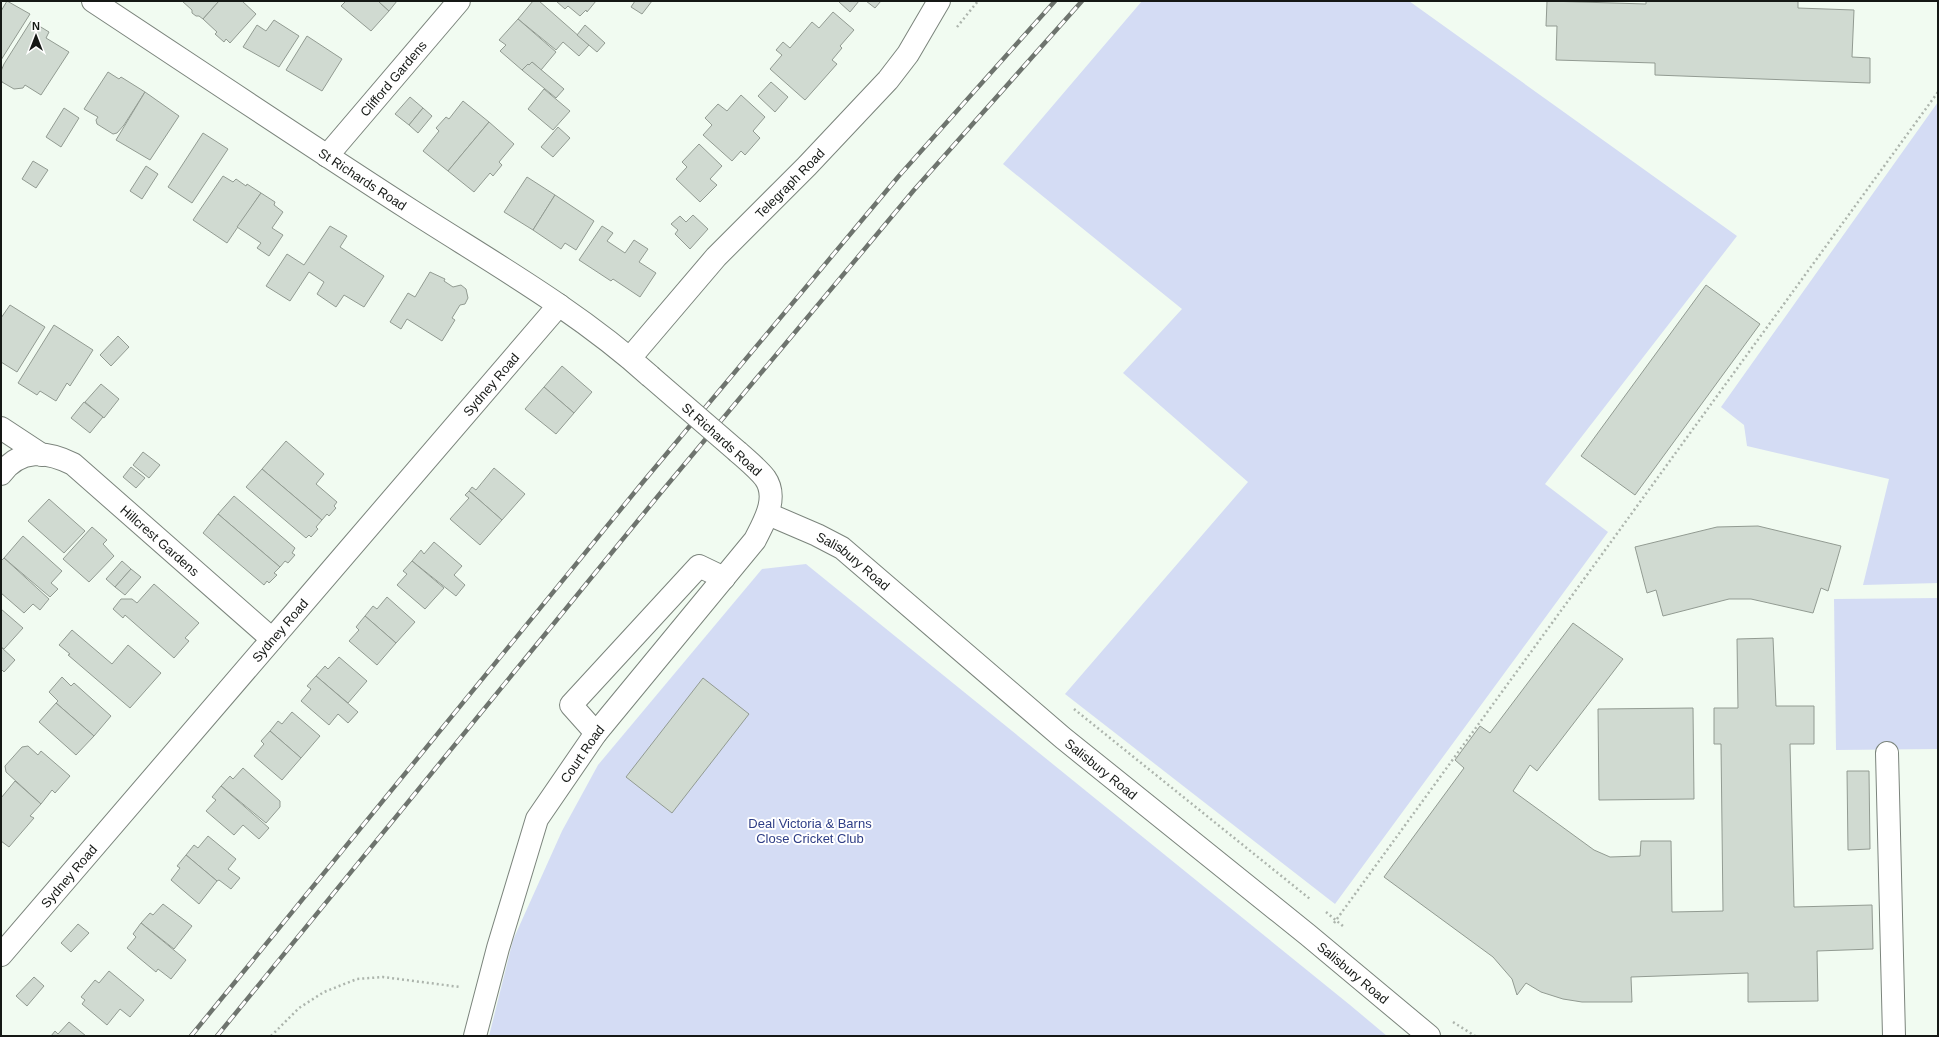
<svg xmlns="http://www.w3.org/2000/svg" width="1939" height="1037" viewBox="0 0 1939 1037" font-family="Helvetica,sans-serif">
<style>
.green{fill:#d4dcf4}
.building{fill:#d0dad1;stroke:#929b92}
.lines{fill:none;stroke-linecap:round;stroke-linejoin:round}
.minor-casing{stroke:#7b847c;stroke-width:24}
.path{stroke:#adb5ad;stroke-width:2.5;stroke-dasharray:2 3;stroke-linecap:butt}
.minor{stroke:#fff;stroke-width:22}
.rail-casing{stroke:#6e746e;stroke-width:4.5}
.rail{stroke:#fff;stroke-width:3;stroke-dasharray:9;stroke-linecap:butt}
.minor-bridge-casing{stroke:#7b847c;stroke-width:24;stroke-linecap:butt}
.minor-bridge{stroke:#fff;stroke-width:22}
.labels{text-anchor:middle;stroke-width:4;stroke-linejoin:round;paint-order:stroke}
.street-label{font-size:13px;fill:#151815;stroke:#fff}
.park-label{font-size:13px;fill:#2e3e86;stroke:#fff}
</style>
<rect width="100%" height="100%" fill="#f1fbf1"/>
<g class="green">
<polygon points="1142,1 1409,1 1737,236 1545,484 1608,532 1335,904 1065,694 1248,482 1123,373 1182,309 1003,164"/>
<polygon points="1938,102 1938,583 1863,585 1889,479 1747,446 1744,425 1721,407"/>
<polygon points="806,564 1350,1005 1387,1036 489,1036 513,940 562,831 598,765 762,569"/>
<polygon points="1938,598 1938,749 1836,750 1834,599"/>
</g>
<g class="building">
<polygon points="7,1 30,14 1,60 1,11"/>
<polygon points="182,1 219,1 203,19 199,16 196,16 192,13 192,10"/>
<polygon points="219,1 242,1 256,14 230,43 226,39 224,42 215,34 217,32 203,19"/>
<polygon points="346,1 378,1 389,11 371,31 341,6"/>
<polygon points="378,1 397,1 389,11"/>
<polygon points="533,1 539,1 589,45 579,56 563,42 556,50 518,19"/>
<polygon points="556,1 596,1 587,12 586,10 580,16 568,6 565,9"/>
<polygon points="635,1 652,1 642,14 631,7"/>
<polygon points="838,1 859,1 850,12"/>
<polygon points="866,1 881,1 875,8"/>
<polygon points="1547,1 1646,4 1646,1 1798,1 1798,8 1854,10 1852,57 1870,58 1870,83 1655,75 1655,63 1556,60 1557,26 1546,26"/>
<polygon points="833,12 854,30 840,46 842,48 832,60 837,64 805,100 770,69 782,55 776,50 783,42 790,48 812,22 819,28"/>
<polygon points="518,19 556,52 541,70 532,62 529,65 528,64 522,70 500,51 506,45 499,40"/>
<polygon points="274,20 299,36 279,67 243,47 257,25 266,31"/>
<polygon points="31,21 49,32 46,38 69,52 41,95 25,85 23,88 14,89 2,82 1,79 1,71 4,64"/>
<polygon points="585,25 605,43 597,52 577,35"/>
<polygon points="307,36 342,59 322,91 286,70"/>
<polygon points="532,62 564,89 556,98 522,70 528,64 529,65"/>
<polygon points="108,72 119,79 121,77 145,92 124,125 117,133 113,134 97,124 96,120 98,117 84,109"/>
<polygon points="771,82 788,97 775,112 758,96"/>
<polygon points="544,89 570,111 553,130 528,109"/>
<polygon points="145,92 179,116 150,160 116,140"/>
<polygon points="741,95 765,117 753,131 760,138 745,155 741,151 732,161 703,135 712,125 705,118 718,104 727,111"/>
<polygon points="410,97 423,108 409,125 395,114"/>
<polygon points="463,101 489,122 448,171 423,151 439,131 436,128 446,117 449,119"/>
<polygon points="64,108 79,118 61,147 46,137"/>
<polygon points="423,108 432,116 418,133 409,125"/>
<polygon points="489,122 514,144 499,162 502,165 493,176 490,173 474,192 448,171"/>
<polygon points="558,127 570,138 553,157 541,147"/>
<polygon points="203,133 228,149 192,203 168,187"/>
<polygon points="699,144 722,166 710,179 717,185 700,202 676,179 687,167 682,162"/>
<polygon points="33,161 48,170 36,188 22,179"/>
<polygon points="146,166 158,174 142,199 130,191"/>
<polygon points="223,176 233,182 236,179 246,186 247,184 261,193 227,243 193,220"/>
<polygon points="527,177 555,195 533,230 504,212"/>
<polygon points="261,193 275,202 274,205 283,212 272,228 283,235 269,256 257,248 261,243 237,227"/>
<polygon points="555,195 594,221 576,250 565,243 561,249 533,230"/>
<polygon points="693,215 708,229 690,249 675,234 678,230 671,224 680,216 686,222"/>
<polygon points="330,226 347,236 340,247 384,276 364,307 344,295 336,307 317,294 324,282 309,272 290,301 266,286 287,254 304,265"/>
<polygon points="602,226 613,233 607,241 625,253 634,240 648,249 639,262 656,273 640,297 613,279 611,281 579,260"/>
<polygon points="430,272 445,279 444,281 453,287 461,285 466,289 468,298 465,304 460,305 452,318 455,320 442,341 407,319 401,329 390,322 408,293 415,297"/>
<polygon points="1706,285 1760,324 1635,495 1581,456"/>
<polygon points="10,305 45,327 17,372 1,362 1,318"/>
<polygon points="54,325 93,350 70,386 67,383 56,401 40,391 37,395 18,383"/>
<polygon points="118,336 129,347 111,366 100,355"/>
<polygon points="562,366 592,392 574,413 544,387"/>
<polygon points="101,384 119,399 104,418 85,402"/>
<polygon points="544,387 574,413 556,434 525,409"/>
<polygon points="84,402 103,417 90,433 71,418"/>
<polygon points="286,441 324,474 316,484 337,502 334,506 336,508 329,516 327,514 322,520 262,469"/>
<polygon points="143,452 160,465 149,478 133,465"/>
<polygon points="131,467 145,478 136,488 123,477"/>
<polygon points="494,468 525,494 502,520 469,491 472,487 476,490"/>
<polygon points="262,469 322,520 316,527 318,529 311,537 309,535 306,538 246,487"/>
<polygon points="469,491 502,520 480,545 450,519 469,498 465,495"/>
<polygon points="234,496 295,548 292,553 295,555 288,563 285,561 280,567 218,514"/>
<polygon points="49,499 85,531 64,553 28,521"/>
<polygon points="218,514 280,567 274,573 277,575 269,583 267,581 264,585 203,533"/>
<polygon points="1758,526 1841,546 1828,591 1821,588 1813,613 1751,599 1729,599 1663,616 1656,590 1647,593 1635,547 1717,527"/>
<polygon points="92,527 107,540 103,544 114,556 89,582 63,559"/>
<polygon points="23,536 62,571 51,583 58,589 50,597 4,558"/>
<polygon points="434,542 462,566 454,575 465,585 456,596 412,561 421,550 424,554"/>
<polygon points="4,558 49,599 40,610 33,604 24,613 1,593 1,561"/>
<polygon points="122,561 131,569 115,587 106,579"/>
<polygon points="412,561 444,588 425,609 397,585 407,574 403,571"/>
<polygon points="131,569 141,577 125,595 115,587"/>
<polygon points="154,584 199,623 185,638 189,641 174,658 125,615 123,618 113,609 121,599 132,599 137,603"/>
<polygon points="387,597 415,622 396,643 365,616 373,606 377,609"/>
<polygon points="1,609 23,628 4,649 1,647"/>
<polygon points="365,616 396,643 377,665 349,641 359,630 356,627"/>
<polygon points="1573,623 1623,659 1537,771 1530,765 1513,791 1594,850 1610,857 1640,856 1641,841 1671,841 1672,912 1723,911 1721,744 1714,744 1714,708 1738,708 1737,639 1773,638 1776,706 1814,706 1814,744 1790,744 1794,907 1872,905 1873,949 1817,951 1818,1001 1748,1002 1748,973 1631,977 1632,1002 1582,1002 1563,999 1541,992 1526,983 1517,995 1512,979 1493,957 1384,877 1464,768 1455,760 1480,726 1490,733"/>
<polygon points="72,630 112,664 128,645 161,673 130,708 68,655 70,654 59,645"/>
<polygon points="1,647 15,660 4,672 1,669"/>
<polygon points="339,657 367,681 348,703 316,676 325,666 328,669"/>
<polygon points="316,676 358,712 348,723 338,714 329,725 301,701 311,689 307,686"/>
<polygon points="62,677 71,686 74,683 111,716 94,736 56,703 58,701 49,692"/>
<polygon points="703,678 749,714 672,813 626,777"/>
<polygon points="56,703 94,736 76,755 39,722"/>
<polygon points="1693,708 1694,799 1599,800 1598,709"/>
<polygon points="292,712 320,736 301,758 270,731 278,721 282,724"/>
<polygon points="270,731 301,758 282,780 254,756 264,744 261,741"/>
<polygon points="28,746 38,755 41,751 70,776 55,793 52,790 41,804 6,772 5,766 22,747"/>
<polygon points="243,768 280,801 280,807 266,823 221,786 230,776 233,779"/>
<polygon points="1847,771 1869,771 1870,849 1848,850"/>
<polygon points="15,781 41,804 30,816 34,818 9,847 1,841 1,798"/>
<polygon points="221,786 269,828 259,839 243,825 234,835 206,811 216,800 212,797"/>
<polygon points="208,836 236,859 228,869 240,878 231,889 219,880 217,881 186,855 194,845 198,848"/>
<polygon points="186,855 217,881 199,904 171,880 180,868 177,866"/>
<polygon points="163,904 192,926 174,949 141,923 150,913 153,915"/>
<polygon points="141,923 186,960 171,979 158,969 156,972 127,948 136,937 133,934"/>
<polygon points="78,924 89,933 71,952 61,943"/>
<polygon points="109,971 144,1000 130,1017 120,1009 107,1025 82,1004 85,1000 81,997 95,980 99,983"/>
<polygon points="34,977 44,986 27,1006 16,996"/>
<polygon points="69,1022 86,1036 51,1036 55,1031 58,1034"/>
</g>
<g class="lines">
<defs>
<g id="minor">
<path id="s1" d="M93,1c106,70 212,141 319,210 81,52 166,100 238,165"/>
<path id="s2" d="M327,156l132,-155"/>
<path id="s3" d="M630,358l86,-101 91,-91 81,-86 20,-26 31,-53"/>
<polyline points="1,428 42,455"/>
<path id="s4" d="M1,474c19,-26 46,-23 72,-10l199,175"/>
<path id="s5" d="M768,514l49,21 25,13 221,190 245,197 121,101"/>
<polyline points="596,733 571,705 699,566 724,578"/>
<polyline points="1887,753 1894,1036"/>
<path id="s6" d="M1,955l558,-650"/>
<path id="s7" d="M475,1036l23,-88 39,-129 59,-86 159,-193c9,-18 24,-42 10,-62 -7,-9 -18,-18 -27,-26"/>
</g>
</defs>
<use href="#minor" class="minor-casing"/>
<g class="path">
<polyline points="957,27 978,1"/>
<polyline points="1074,709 1310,899"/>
<polyline points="1326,912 1344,927"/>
<polyline points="1334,923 1938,92"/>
<polyline points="1453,1022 1475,1036"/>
<polyline points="271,1036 299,1008 324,992 357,979 383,977 460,987"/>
</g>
<use href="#minor" class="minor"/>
<defs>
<g id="rail">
<polyline points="191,1036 643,482 898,177 1055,1"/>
<polyline points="217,1036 658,496 914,190 1082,1"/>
</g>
</defs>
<use href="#rail" class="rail-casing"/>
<use href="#rail" class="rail"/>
<defs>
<polyline id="minor-bridge" points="650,376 738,452"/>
</defs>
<use href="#minor-bridge" class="minor-bridge-casing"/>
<use href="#minor-bridge" class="minor-bridge"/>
</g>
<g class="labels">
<g class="street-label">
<text dy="5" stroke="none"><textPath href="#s2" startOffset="102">Clifford Gardens</textPath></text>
<text dy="5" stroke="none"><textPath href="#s1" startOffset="323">St Richards Road</textPath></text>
<text dy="5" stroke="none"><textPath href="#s3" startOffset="237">Telegraph Road</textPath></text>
<text dy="5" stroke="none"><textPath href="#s6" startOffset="752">Sydney Road</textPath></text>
<text transform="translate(722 439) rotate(42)" y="5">St Richards Road</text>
<text dy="5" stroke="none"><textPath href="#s4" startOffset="196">Hillcrest Gardens</textPath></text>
<text dy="5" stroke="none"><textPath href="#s5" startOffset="98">Salisbury Road</textPath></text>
<text dy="5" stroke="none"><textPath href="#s6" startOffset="428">Sydney Road</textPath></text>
<text dy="5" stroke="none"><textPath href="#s7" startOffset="305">Court Road</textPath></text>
<text dy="5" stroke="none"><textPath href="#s5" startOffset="422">Salisbury Road</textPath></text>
<text dy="5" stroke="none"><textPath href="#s6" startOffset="104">Sydney Road</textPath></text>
<text dy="5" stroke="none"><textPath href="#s5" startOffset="746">Salisbury Road</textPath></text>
</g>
<g class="park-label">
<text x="810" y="828">Deal Victoria &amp; Barns<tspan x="810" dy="15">Close Cricket Club</tspan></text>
</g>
</g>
<rect width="1939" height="1037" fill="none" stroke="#151815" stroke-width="4"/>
<g transform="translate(36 36)" stroke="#ffffff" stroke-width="3" paint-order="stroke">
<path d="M0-3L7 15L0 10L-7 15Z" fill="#151815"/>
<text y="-6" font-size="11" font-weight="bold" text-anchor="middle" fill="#151815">N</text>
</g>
</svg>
